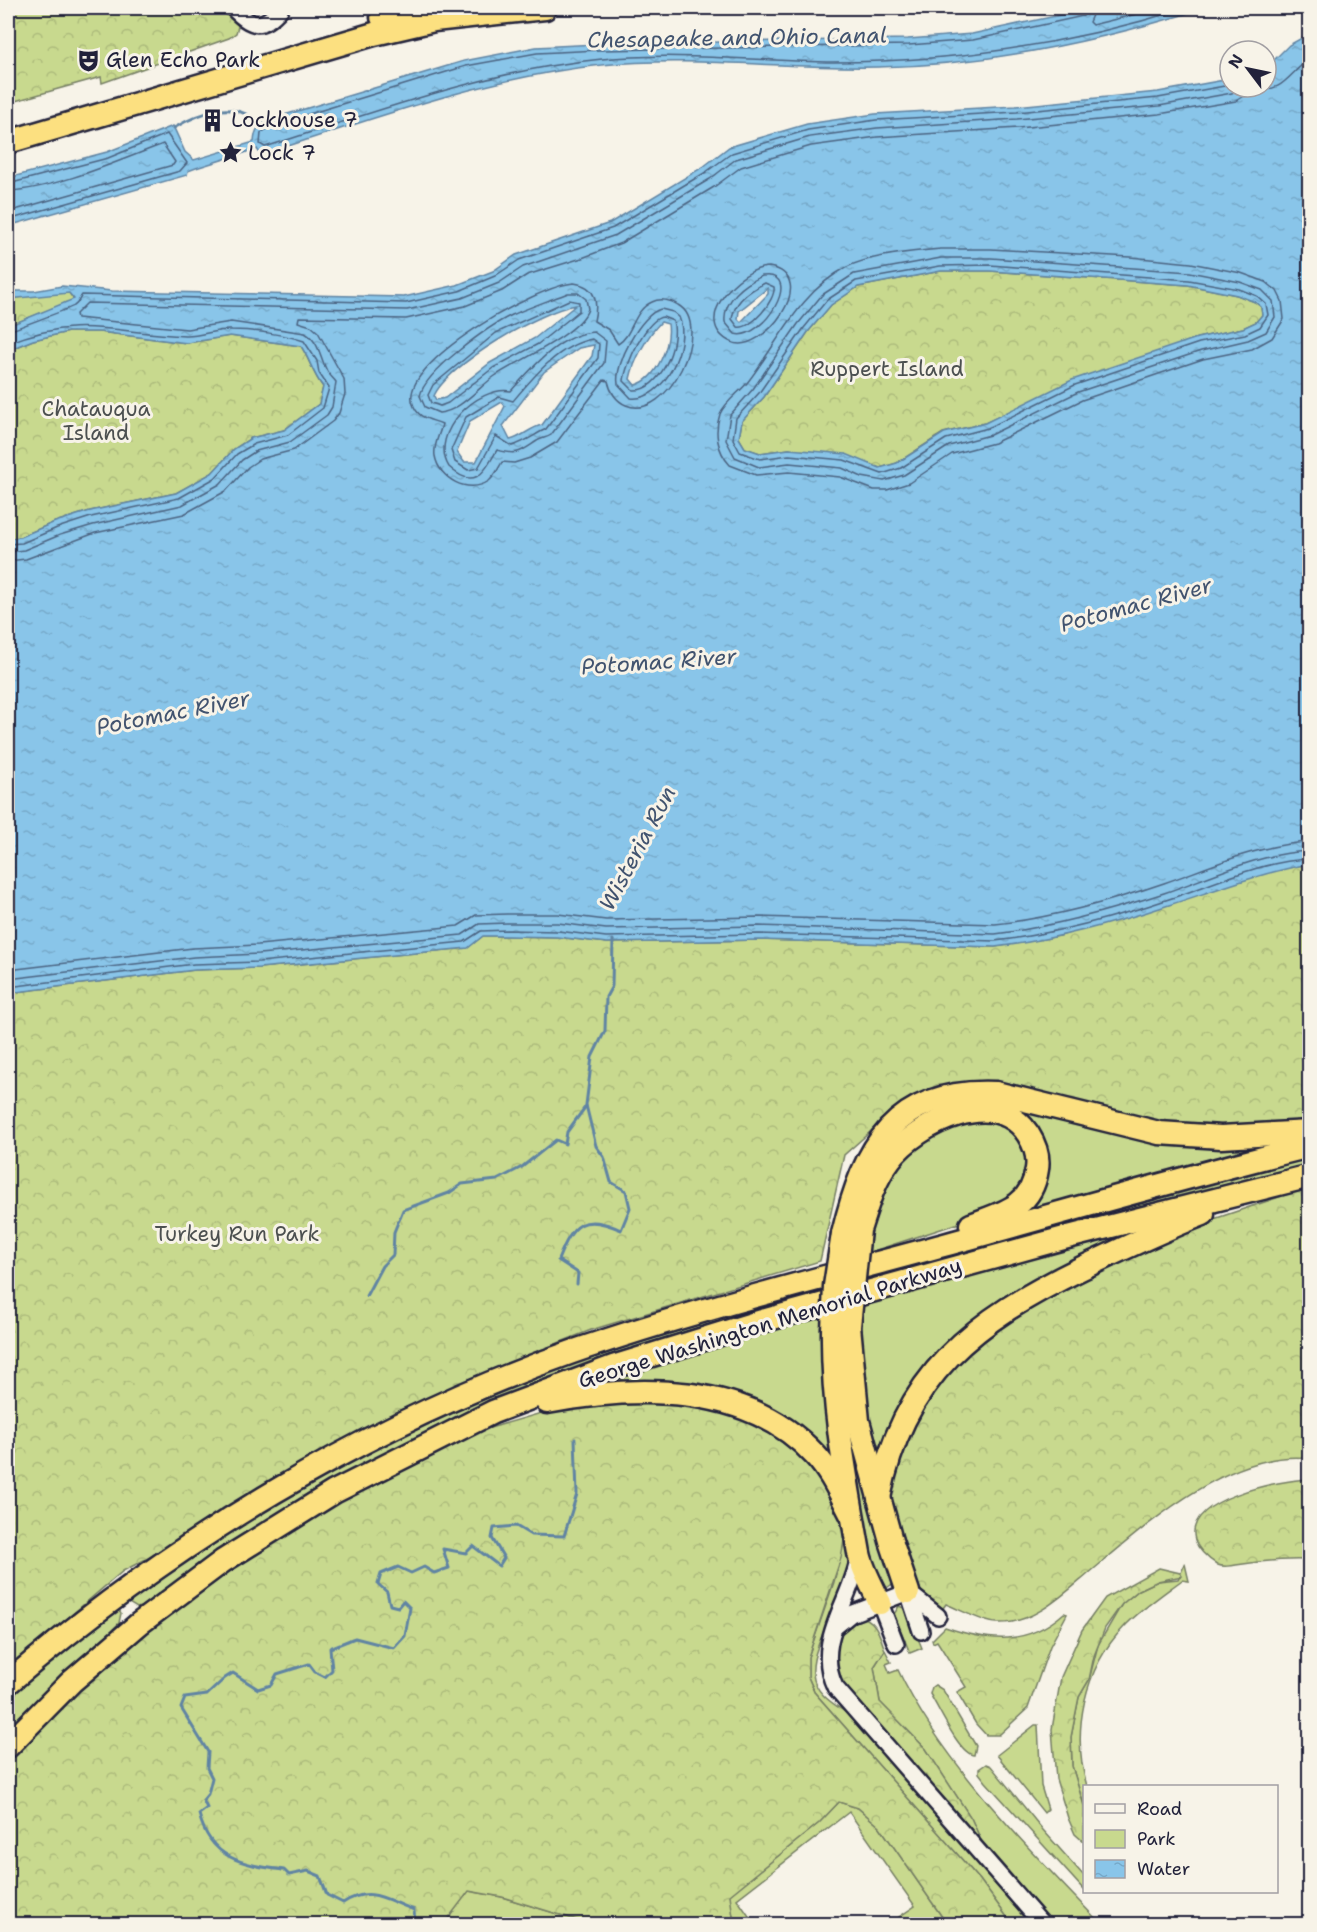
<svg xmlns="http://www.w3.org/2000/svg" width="1317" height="1932" viewBox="0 0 1317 1932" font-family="'Shantell Sans',sans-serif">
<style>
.green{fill:#c8d98e;stroke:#757e64;stroke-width:1.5}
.forest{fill:url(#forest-crowns);stroke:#757e64;stroke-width:1.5}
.water{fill:url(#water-ripples);stroke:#6084a3;stroke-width:1.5;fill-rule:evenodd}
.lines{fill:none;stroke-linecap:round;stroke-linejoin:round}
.shore{stroke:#4b6381;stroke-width:1.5}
.stream{stroke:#6084a3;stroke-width:3}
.minor-casing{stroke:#22223b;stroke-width:20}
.highway-casing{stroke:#22223b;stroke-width:27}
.minor{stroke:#f7f3e8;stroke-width:15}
.highway{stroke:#fce080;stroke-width:22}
.highway-bridge-casing{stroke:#22223b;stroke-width:27;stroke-linecap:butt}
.highway-bridge{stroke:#fce080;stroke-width:22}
.labels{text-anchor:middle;stroke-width:6;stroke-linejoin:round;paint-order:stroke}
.poi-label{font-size:21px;fill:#22223b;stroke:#f7f3e8;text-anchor:start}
.park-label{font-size:21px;fill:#4c5050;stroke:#f7f3e8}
.street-label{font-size:21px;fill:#22223b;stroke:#f7f3e8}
.water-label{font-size:22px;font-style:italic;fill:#41536f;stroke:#f7f3e8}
</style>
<defs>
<pattern id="forest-crowns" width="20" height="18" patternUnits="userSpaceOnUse" patternTransform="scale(1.5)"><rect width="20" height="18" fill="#c8d98e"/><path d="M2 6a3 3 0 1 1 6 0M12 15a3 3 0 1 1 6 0" fill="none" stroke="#acba7b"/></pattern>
<pattern id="water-ripples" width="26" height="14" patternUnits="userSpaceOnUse" patternTransform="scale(1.5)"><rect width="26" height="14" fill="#89c5e9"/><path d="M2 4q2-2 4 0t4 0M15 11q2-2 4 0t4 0" fill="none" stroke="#76a9c9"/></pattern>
</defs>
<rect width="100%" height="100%" fill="#f7f3e8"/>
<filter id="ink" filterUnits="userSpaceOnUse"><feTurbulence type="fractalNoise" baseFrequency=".0167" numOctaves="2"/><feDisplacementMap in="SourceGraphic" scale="12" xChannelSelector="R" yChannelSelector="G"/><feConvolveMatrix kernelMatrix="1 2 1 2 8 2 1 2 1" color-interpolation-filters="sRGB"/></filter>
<g filter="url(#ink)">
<g class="green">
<polygon points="952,1102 1297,1139 964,1234 1034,1193 1019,1120 946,1115 902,1127"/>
<polygon points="962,1121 1008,1123 1024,1137 1030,1179 993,1212 864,1254 881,1184 918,1139"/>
<polygon points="1309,1154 1309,1172 562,1380 150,1604 137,1608 127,1602 283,1492 490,1390 731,1312"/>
<polygon points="1192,1210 877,1467 864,1426 858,1299"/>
<polygon points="828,1306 840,1481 582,1388"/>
<polygon points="844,1330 894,1583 885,1589 880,1588 853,1499"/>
<path d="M847,1524c1,13 4,28 3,41 -4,32 -40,79 -37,109 2,23 27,33 42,45l178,205h-21l-32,-44 -165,-187 -7,-16v-20l26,-75 10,-41 -2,-15z"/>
<path d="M1185,1564l4,17 -7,-1c-20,15 -41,29 -58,47 -40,41 -53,105 -37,159h-3v20l-12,-40 -1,-29 8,-40 10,-17 9,-35 24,-41 17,-14 19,-9 20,-2z"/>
<polygon points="116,1604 121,1613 119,1623 8,1737 8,1694"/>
<polygon points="899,1606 906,1609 922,1648 910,1653 894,1614"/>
<path d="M885,1650l6,12 -5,2 4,9 8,-3c44,93 132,180 203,254 -17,0 -29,-4 -46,-2l-17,-12 -50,-54 -17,-38 -45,-69 -46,-47 -6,-35z"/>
<path d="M935,1685l8,5 33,56 -2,9c-14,0 -36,-48 -44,-61l2,-7z"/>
<polygon points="1035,1725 1038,1725 1041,1786 1048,1809 1044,1813 997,1755"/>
<polygon points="986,1764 991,1766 1043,1830 1084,1876 1084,1890 986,1782 979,1773 979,1769"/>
<polygon points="839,1802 858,1808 880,1827 947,1924 904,1924 899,1917 915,1906 849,1812 737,1899 753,1922 734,1924 729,1895 819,1823"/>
<polygon points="468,1891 502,1897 590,1924 444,1924"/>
</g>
<g class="forest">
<polygon points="8,8 226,8 239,23 236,33 229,38 102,83 101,77 8,103"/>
<polygon points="941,271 990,271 1188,285 1237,295 1255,302 1261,307 1262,315 1256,322 1243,328 1197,338 1029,403 985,423 943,433 897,463 880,468 789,449 760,453 745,448 739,438 742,421 764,397 808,332 831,305 858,287"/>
<polygon points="58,293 69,293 74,300 8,326 8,299"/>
<path d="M68,332h31l88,11 43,-7 71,10c9,14 12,29 22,41l-4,17 -35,26 -33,8 -17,11 -22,24 -36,20 -86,18 -35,11 -35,15 -12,2v-189l25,-10z"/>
<polygon points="1309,864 1309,1124 1187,1131 1027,1093 910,1106 879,1124 844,1155 820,1261 591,1330 503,1365 295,1466 177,1543 123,1571 8,1669 8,993 195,970 259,968 467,948 483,936 507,936 557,937 607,943 759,940 995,947 1060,936 1274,870"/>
<path d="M1309,1187v271c-80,-9 -164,68 -221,116 -25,21 -56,51 -91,49 -13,0 -38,-14 -51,-19l-5,7 -18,-17 -12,-16 -26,-81 4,-27 50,-95 71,-61 183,-88z"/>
<polygon points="661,1395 755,1420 818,1464 847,1524 842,1526 844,1541 841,1558 808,1657 808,1677 815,1693 980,1880 1012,1924 947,1924 880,1827 858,1808 839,1802 819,1823 730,1895 734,1924 590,1924 502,1897 469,1891 444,1924 8,1924 8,1756 37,1727 151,1626 290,1525 483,1430 562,1407"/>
<path d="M1309,1479v81c-25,-1 -48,1 -73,5 -4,1 -14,2 -18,0 -8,-5 -19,-13 -23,-25 -12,-42 87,-60 114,-61z"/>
<polygon points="1159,1568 1180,1573 1182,1576 1158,1581 1139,1590 1122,1604 1105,1628 1094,1656 1089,1680 1079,1697 1071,1737 1072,1766 1084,1806 1084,1842 1075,1834 1068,1818 1056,1779 1052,1729 1061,1677 1082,1630 1105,1598"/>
<path d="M1064,1613l3,1 -17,32 -22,62 -29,27h-13l-10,-11 -19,-32 9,-5 -29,-46 -4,2 -1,-3 13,-13c44,15 82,19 119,-14z"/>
<path d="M859,1616c18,4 20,18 26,34l-11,17 6,35 46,47 45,69 17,38 -152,-179c-2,-32 -9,-43 23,-61z"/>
</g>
<g class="water">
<path d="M1093,8h112c-105,33 -216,57 -327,59 -91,2 -185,-11 -276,-2 -116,12 -230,54 -341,90l-4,-6 -61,19 -8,3 -1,4 -179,51v-48l99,-26 66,-26 12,26 9,8 60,-18c1,-14 5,-17 17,-23l193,-58 72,-14 62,-3 310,-5 64,-5z"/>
<path d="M1309,34v830c-49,9 -93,26 -140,41 -57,19 -115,35 -174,42l-236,-7 -152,3 -50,-6 -50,-1h-24l-15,12 -209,20 -64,2 -187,23v-454l12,-2 35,-15 35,-11 86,-18 36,-20 22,-24 17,-11 33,-8 35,-26 4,-17c-10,-13 -13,-27 -22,-41l-71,-10 -43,7 -88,-11h-31l-35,8 -25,10v-24l66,-27 -5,-6 -61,6v-8h26l28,-5 50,5 292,6 53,-12 36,-14 23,-16 94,-32 93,-56 26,-20 78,-23 68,-10 141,-8 142,-14 72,-13v8h36v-19l23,-23zM941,271h49l198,14 49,10 18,7 6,5 1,8 -6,7 -13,6 -46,10 -125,42 -87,43 -41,10 -47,30 -17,5 -34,-14 -57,-5 -29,4 -15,-5 -6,-10 3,-17 22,-24 44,-65 23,-27 27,-18zM768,288v6l-27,28 -3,-3 1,-8zM576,305l-41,33 -45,25 -45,35 -9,2 -2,-4c13,-31 108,-86 142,-91zM661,322l7,2c3,20 -11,56 -33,61l-5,-6c4,-19 17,-43 31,-57zM594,345l-2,11 -50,69c-13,3 -19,12 -32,15l-7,-14 41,-54 35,-24zM502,402l3,4 -29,56h-12l-7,-10 13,-31z"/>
</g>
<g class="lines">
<g class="shore">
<path d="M1088,8l-5,8 -110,24 -64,5 -310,5 -62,3 -71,13 -193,59 -12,8 -1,11 5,3c110,-35 222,-77 337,-88 76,-7 155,2 231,3 119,0 239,-18 353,-54"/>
<polyline points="1095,8 1089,22 1092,25 1161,8"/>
<path d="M1257,87c25,9 34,-17 53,-28"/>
<polyline points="8,184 108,158 167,134 187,163 180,171 8,220"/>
<path d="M8,191c47,-2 110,-30 155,-47l12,18 -2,3 -165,47"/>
<path d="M941,249h50l139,8 61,6 50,10 25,9 11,9 5,10 2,18 -12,19 -20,11 -49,10 -121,41 -88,43 -42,11 -43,29 -22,7h-13l-34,-13 -51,-5 -33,3 -26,-10c-13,-14 -16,-33 -10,-51 5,-12 19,-21 27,-31 32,-41 52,-91 100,-116 23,-12 68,-16 94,-18z"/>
<polygon points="941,258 991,258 1190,272 1240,282 1262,290 1273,301 1275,317 1266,332 1248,340 1201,351 1078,392 990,435 949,446 904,475 884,481 862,477 842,468 789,463 759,467 735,457 726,440 730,415 753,389 798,324 822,295 854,274"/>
<polygon points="940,266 990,265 1189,280 1239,289 1257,296 1266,304 1268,315 1260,327 1245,334 1199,343 1075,385 988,428 946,439 901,468 882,474 844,460 789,455 760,459 740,452 733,439 736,418 759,393 804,328 827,300 856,281"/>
<path d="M769,267c54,9 -7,90 -38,75 -42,-20 8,-75 38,-75z"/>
<path d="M762,276c44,-6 1,66 -27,58l-10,-12c-2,-22 19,-38 37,-46z"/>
<path d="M574,283c23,3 24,20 20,38l15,9 9,14c15,-9 15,-34 34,-42 8,-4 19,-2 26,3 36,20 -10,118 -52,100 -10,-4 -16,-14 -18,-24l-4,-1 -47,62 -27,16 -16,5 -12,-1c-4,7 -7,14 -13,19 -21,14 -50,-2 -54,-25 -2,-11 5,-22 7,-32 -12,-5 -24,-5 -29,-20 -16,-41 126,-119 161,-121z"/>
<path d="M765,283l9,4c2,13 -23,43 -36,40l-6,-8c2,-17 18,-29 33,-36z"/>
<path d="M568,293h10l8,6 2,10c-8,25 -71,52 -93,67 -16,11 -36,36 -56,37l-14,-6 -5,-11c5,-25 69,-70 92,-81 18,-8 38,-15 56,-22z"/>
<polygon points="569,300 579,302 579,311 538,344 493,368 448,403 440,406 431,403 428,395 433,385 496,333"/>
<path d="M661,309l12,3 6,5c12,27 -15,85 -48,81l-13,-14c-4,-19 23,-71 43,-75z"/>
<path d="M663,317l10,4c7,23 -13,71 -40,69l-9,-9c1,-16 23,-63 39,-64z"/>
<path d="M8,331c4,-1 63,-23 66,-25 5,-3 5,-7 8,-11l324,8 53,-12 36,-15 24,-16 94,-32 93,-56 26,-19 76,-23 68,-10 141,-8 141,-14 72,-13"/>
<path d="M594,332l12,9 -2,22 -53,72c-4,3 -10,3 -14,6 -17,11 -19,15 -40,9 -12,20 -21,42 -48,17 -21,-34 29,-82 62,-76 21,-23 50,-58 83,-59z"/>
<path d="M592,339l7,5 -1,14 -52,71c-12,6 -21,13 -34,17l-16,-10 -18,32 -10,2 -13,-8 -4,-12 15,-33 33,-20 14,4c20,-24 46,-56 79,-62z"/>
<path d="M8,343c72,-28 105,-10 177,-7 15,1 30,-7 46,-6 22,0 52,4 73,11l13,20 2,12 10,15 -6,20 -35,27 -34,9 -17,10 -22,24 -36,20 -88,19 -34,11 -35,15 -14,1"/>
<path d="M8,552l16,-2 36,-15 33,-10 89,-20 38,-21 22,-24 14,-9 34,-9 37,-27 5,-8 4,-25c-3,-4 -7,-7 -9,-11 -7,-13 -7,-29 -22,-38l-74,-11 -44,7 -110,-11 -1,-4 11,-11 320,7 55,-12 37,-15 24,-16 93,-32 94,-56 26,-20 74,-22 67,-9 140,-9 142,-13 73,-13 8,-6"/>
<polyline points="8,561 26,559 95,533 184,514 226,491 248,467 260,459 294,450 333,421 339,413 345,394 344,379 318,332 311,326 298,322 299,317 406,319 465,306 502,291 527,275 582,258 621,243 714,187 741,167 811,146 877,137 1018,128 1159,114 1236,101 1244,96 1251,87"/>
<path d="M8,970l185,-22 65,-3 200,-19 18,-11 31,-1h51l48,6 153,-3 236,7c57,-6 114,-22 169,-41 46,-16 96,-39 146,-41"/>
<path d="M8,979l186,-22 65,-3 203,-19 17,-11 28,-1h51l48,6 153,-3 236,8c58,-7 114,-23 169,-41 47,-16 95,-40 146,-42"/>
<path d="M8,987l186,-23 65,-2 205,-20 17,-11 26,-1 51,1 48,6 153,-3 236,7c59,-7 118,-23 174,-42 45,-15 92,-38 141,-40"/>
</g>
<g class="stream">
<path d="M174,128c27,-16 62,-30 86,-3"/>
<path d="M577,1284l1,-11 -20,-13c15,-37 25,-47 63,-30l9,-22 -4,-17 -15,-9 -7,-25 -8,-11 -10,-41 6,-48 13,-26 1,-34 6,-11 1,-46"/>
<polyline points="366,1296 382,1266 393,1255 394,1232 403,1210 449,1193 462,1184 497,1180 522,1167 556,1140 565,1144 567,1132 586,1106"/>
<path d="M415,1924l-1,-14c-28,-10 -43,-25 -71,-7l-16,-8 -7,-19 -12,-5 -19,4 -5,-5c-41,-5 -74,-11 -85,-56l8,-6 -4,-8 5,-6 4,-16 -5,-10 1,-16 -27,-44 4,-10 22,-3 18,-17 8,-5 25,16 13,-4 6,-11 32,-10 6,8 10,5 7,-7 -2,-22 25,-10 39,10 11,-12 5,-28 -7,-7 -5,6 -8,-2 -3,-13 -9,-8 3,-10 17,-7 13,6 13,-6 10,6 15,-5 -6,-19 23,4 7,-7 26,20 5,-8 -12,-20 2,-10 22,-2 15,9 33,1 13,-42 -2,-55"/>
</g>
<defs>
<g id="minor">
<path d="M233,8c19,20 29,22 48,0"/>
<path d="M859,1556c-7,44 -46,85 -24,131l207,237"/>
<polyline points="908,1592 921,1631"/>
<polyline points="908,1592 938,1616"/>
<polyline points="880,1603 896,1644"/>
<polyline points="835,1627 851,1614 908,1592"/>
</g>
<g id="highway">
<polyline points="382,17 418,8"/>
<polyline points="8,142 374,34 434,20 545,8"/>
<path d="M859,1230c8,-25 15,-50 31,-71 27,-36 106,-74 138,-25 7,11 11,23 9,35 -2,14 -8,27 -19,35 -13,10 -32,15 -47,21"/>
<path d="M843,1234c21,-87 52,-146 153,-141l163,40 62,4 89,-5"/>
<polyline points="849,1326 858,1421 891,1541 908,1592"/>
<path d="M833,1330c-1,76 13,149 26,223 3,16 14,35 21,50"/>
<path d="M547,1402c89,-17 201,-20 268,53 16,17 25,38 36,59"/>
<path d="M879,1498c23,-123 96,-178 203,-230 40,-19 80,-38 121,-54"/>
<path d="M8,1683c165,-141 358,-259 564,-331 122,-42 247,-73 372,-107 121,-33 243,-69 366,-99"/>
<polyline points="8,1746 71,1682 140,1623 223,1561 334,1492 493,1412 613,1367 762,1321 1064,1238 1310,1176"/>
</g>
</defs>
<use href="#minor" class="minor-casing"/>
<use href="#highway" class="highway-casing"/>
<use href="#minor" class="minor"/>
<use href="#highway" class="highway"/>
<defs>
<g id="highway-bridge">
<polyline points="849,1326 859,1230"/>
<polyline points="833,1330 835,1286 843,1234"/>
</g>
</defs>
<use href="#highway-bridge" class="highway-bridge-casing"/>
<use href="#highway-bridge" class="highway-bridge"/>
</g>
</g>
<defs>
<symbol id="theatre-bare" viewBox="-9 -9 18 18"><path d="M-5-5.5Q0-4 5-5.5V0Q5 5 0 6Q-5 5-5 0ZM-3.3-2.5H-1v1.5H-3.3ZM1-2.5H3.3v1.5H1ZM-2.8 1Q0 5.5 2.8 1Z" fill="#22223b" stroke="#f7f3e8" stroke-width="2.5" paint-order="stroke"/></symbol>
<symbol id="building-bare" viewBox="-9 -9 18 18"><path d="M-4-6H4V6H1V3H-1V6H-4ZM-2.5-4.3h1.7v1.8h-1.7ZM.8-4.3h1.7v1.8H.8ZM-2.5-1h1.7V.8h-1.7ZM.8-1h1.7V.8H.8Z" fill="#22223b" stroke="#f7f3e8" stroke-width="2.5" paint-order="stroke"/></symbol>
<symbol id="sight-bare" viewBox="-9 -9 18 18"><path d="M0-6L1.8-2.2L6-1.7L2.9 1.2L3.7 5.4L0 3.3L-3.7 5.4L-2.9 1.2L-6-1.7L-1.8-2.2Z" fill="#22223b" stroke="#f7f3e8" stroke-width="2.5" paint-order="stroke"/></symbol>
</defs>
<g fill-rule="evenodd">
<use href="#theatre-bare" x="72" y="44" width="33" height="33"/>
<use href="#building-bare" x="196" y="104" width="33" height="33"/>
<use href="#sight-bare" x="214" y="136" width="33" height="33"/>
</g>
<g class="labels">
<g class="poi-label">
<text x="106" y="67">Glen Echo Park</text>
<text x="231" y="127">Lockhouse 7</text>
<text x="248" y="160">Lock 7</text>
</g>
<g class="park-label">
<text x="887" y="376">Ruppert Island</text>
<text x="96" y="416">Chatauqua<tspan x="96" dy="24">Island</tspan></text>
<text x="237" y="1241">Turkey Run Park</text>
</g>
<g class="street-label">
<text transform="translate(770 1323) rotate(-17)" y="7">George Washington Memorial Parkway</text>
</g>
<g class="water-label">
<text transform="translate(737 37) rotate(-1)" y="8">Chesapeake and Ohio Canal</text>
<text transform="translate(1136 604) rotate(-15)" y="8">Potomac River</text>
<text transform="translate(659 661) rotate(-4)" y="8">Potomac River</text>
<text transform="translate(173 712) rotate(-11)" y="8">Potomac River</text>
<text transform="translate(637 848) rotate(-62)" y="8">Wisteria Run</text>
</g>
</g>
<rect width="1317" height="1932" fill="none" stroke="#f7f3e8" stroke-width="30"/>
<rect x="15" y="15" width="1287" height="1902" fill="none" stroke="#22223b" stroke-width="2" filter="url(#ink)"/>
<rect x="1083" y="1785" width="195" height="108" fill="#f7f3e8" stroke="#a29fa3" stroke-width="1.5"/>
<rect x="1095" y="1804" width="30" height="9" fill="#f7f3e8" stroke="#a29fa3" stroke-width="1.5"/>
<text x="1137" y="1815" font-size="18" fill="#22223b">Road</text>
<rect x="1095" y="1830" width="30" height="18" fill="#c8d98e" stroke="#a29fa3" stroke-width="1.5"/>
<text x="1137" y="1845" font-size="18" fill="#22223b">Park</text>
<rect x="1095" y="1860" width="30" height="18" fill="url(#water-ripples)" stroke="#a29fa3" stroke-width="1.5"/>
<text x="1137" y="1875" font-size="18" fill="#22223b">Water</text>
<g transform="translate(1248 69) rotate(302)"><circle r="28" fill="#f7f3e8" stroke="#a29fa3" stroke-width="1.5"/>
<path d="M0-4.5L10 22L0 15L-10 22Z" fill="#22223b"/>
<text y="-9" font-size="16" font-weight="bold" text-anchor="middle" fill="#22223b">N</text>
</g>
</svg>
